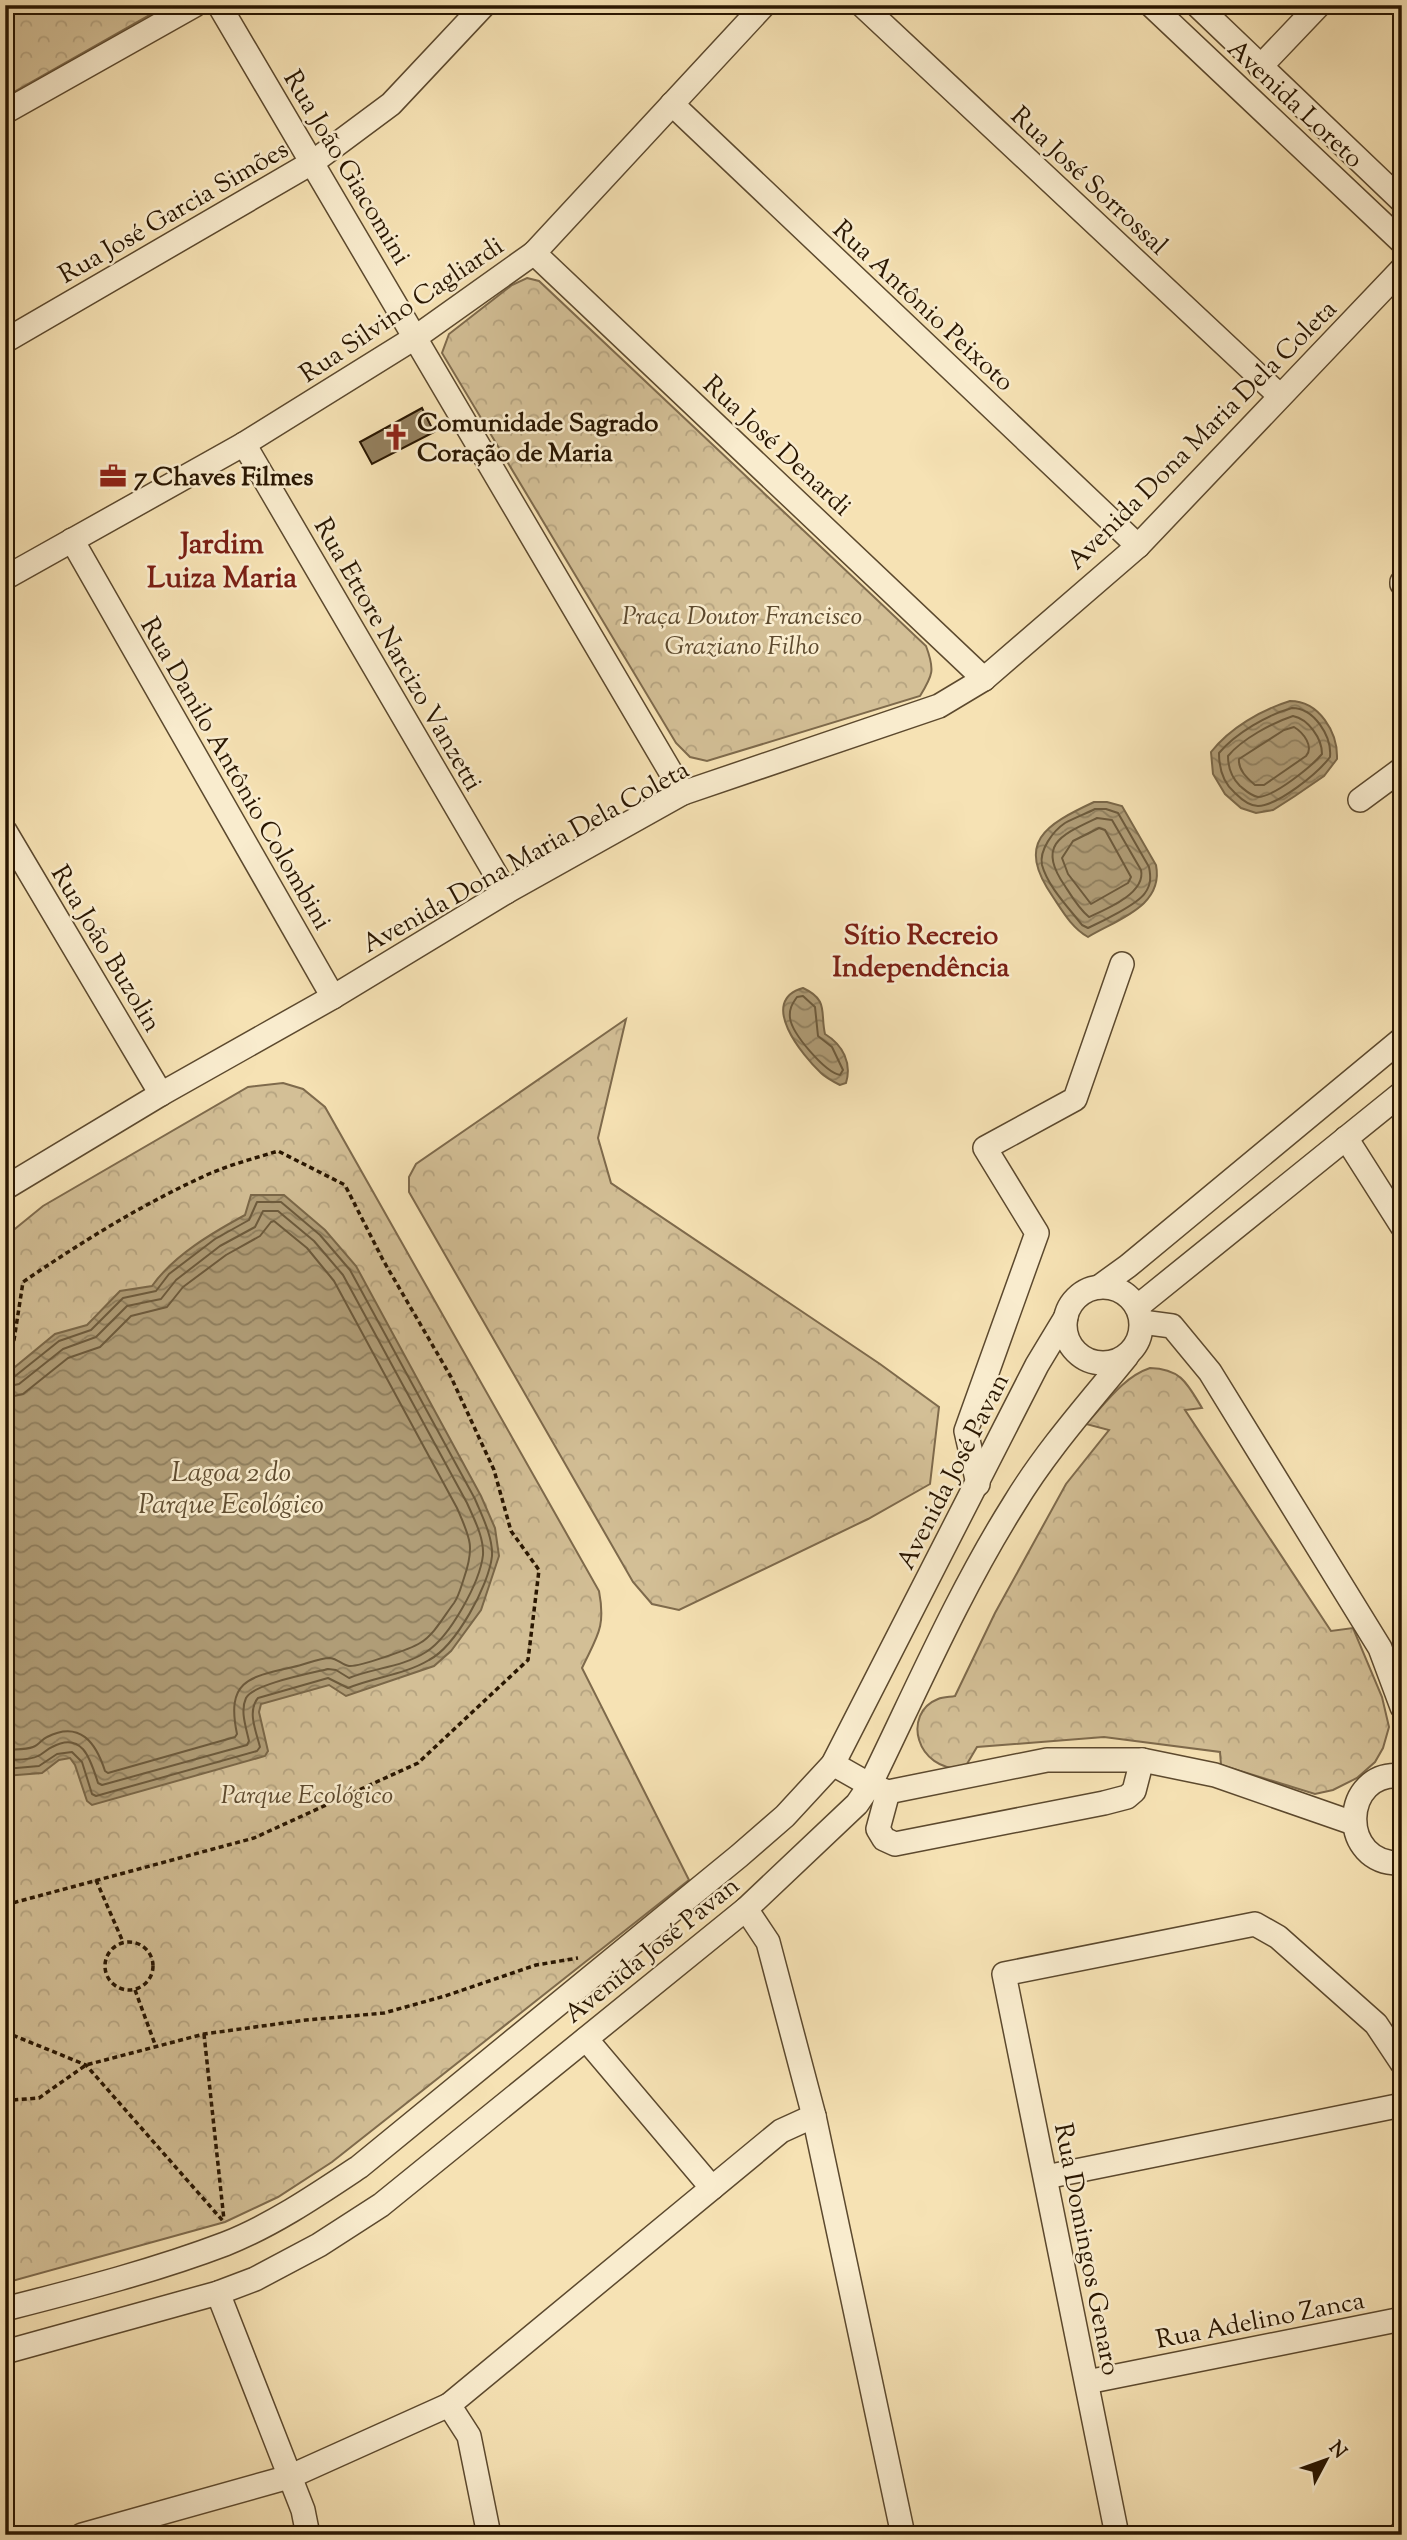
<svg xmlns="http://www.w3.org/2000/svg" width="1407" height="2540" viewBox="0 0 1407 2540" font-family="'Sorts Mill Goudy',serif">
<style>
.forest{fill:url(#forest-crowns);stroke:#7e6a4c;stroke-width:2}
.water{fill:url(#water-waves);stroke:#7a6748;stroke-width:2}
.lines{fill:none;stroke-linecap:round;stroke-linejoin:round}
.shore{stroke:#6c5a3c;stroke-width:2}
.building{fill:#94805e;stroke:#291601;stroke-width:2}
.minor-casing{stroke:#5c492e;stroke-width:26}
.path{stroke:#291601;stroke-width:3.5;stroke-dasharray:5 3.5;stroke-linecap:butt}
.minor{stroke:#f9ecce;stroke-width:23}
.labels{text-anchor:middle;stroke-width:5;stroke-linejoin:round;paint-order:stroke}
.street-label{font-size:26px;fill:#291601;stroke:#f9ecce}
.poi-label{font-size:26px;font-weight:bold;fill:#291601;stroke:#f9ecce;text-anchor:start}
.park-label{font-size:26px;font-style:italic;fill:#5c492e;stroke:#f9ecce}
.neighbourhood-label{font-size:28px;font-weight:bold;fill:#7a1f14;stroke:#f9ecce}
.water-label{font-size:28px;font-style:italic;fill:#5f4c30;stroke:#f9ecce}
.quarter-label{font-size:30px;font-weight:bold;fill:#7a1f14;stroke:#f9ecce}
</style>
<defs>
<pattern id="forest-crowns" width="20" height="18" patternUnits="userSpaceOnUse" patternTransform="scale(1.75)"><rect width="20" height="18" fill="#d3bf96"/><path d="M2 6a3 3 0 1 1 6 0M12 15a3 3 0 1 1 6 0" fill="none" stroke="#b5a380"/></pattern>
<pattern id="water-waves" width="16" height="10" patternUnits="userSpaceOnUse" patternTransform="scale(1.75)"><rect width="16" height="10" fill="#b09d77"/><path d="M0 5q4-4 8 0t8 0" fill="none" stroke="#8f7f5f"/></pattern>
</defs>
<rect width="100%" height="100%" fill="#f6e2b4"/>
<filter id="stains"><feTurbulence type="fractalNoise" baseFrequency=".00286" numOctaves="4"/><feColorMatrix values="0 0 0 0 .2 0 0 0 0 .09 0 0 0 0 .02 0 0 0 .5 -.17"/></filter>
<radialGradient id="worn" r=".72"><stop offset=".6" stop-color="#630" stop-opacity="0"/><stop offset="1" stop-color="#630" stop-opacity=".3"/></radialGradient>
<g class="forest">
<polygon points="5,5 167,5 5,97"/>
<path d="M527,278l12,3 387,365c9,24 7,29 -6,50l-213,65 -17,-4 -14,-14 -234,-390 7,-19 63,-49z"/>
<polygon points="626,1019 598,1138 611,1183 880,1364 939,1407 930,1484 868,1519 679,1610 652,1604 633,1582 409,1192 409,1177 416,1164"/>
<path d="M283,1083l20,6 22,18 274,484c7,37 -2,45 -17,77l107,212 -357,282 -54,35 -53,25 -220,61v-1046l38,-31 205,-119z"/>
<path d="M1150,1368c31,1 37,15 52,40l-17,2 146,221 22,-3 29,69 7,30 -6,21 -8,14 -18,16 -24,12 -18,4 -94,-29 -1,-13 -116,-15 -127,10 -13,22c-49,2 -62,-56 -26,-70 5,-2 12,-2 17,-3l40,-83 71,-129 43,-54 -23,-6c19,-20 37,-47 64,-56z"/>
</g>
<g class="water">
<path d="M1290,701c29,0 48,31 47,58l-13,17 -29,20 -22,14 -17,3 -15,-5 -16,-14 -12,-20 -2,-22c19,-24 50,-42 79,-51z"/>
<path d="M1094,802h13l15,4 34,59c8,41 -38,54 -68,72 -16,-9 -25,-25 -35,-40 -38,-55 -8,-72 41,-95z"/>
<path d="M803,988c26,12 17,24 22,46 18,11 27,29 21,49l-6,2c-6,-3 -14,-7 -19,-12 -18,-17 -64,-72 -18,-85z"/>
<path d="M251,1195h33l41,35 31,36 125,230 14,32 4,28 -18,54 -30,41 -17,15 -88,30 -17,-11 -68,19 -2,8 9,39 -3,5 -173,49 -5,-4 -12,-36 -5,-7 -11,2 -17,13 -37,3v-404l5,-1 45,-37 32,-9 33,-34 32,-5c22,-31 60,-53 93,-71z"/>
</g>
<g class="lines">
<g class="shore">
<path d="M1292,708c22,0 40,28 38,49 -12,16 -51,48 -72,49 -9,0 -17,-7 -23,-13 -13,-11 -16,-25 -16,-40 17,-20 48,-38 73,-45z"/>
<path d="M1293,716c15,3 29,22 29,38 -10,12 -48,43 -64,43 -7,-1 -13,-7 -18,-11 -9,-9 -12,-19 -12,-30 14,-17 44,-33 65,-40z"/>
<path d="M1294,727c10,6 20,20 12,29l-42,29h-9c-8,-7 -17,-15 -16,-26l45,-29z"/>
<path d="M1095,809h11l12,4 31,54c2,10 2,18 -4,26 -7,11 -44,29 -57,35l-6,-3c-13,-17 -34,-38 -40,-60 -3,-15 11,-34 23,-42 9,-5 20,-9 30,-14z"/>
<path d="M1097,818l15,2 29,50c5,23 -34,39 -52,47 -10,-8 -17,-20 -24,-31 -29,-41 -4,-51 32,-68z"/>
<polygon points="1099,828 1105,830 1131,877 1128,883 1091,904 1068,874 1062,858 1073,841"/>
<path d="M803,996l12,11 3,29 14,11 11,23 -3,5c-15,-3 -48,-41 -50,-57 -1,-9 2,-14 7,-21z"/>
<path d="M5,1379l9,-2 45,-36 32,-11 32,-32 33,-7 13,-17 46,-35 34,-19 8,-18h24l39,33 30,35 125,229c7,17 18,38 17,57 -3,29 -36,90 -63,104 -25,15 -55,17 -81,28l-20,-10 -70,20c-11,13 -2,33 2,49l-3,4 -161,45 -4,-2 -10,-32 -10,-10 -15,2 -18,12 -34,3"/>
<path d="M5,1387l14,-3 44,-35 33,-12 31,-31 34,-7 15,-19 44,-34 35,-19 8,-16h15l36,30 29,34 124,228c7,16 17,34 16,52 -3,27 -33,82 -57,97 -23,15 -53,16 -77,26l-13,-8 -8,-1c-16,4 -75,15 -82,29 -6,13 0,29 3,43l-2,4 -145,40 -4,-2c-7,-22 -15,-53 -46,-36 -5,2 -9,7 -14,9 -9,5 -23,3 -33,4"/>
<path d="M5,1398l18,-4 45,-36 32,-11 31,-31 36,-9 16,-20 43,-32 34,-19 11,-14 3,-1 33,27 27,33 123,227c13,30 18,38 7,70 -3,9 -5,18 -10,25 -10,13 -20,32 -34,40 -9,6 -62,24 -71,23 -7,-1 -11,-7 -19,-8 -12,0 -25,7 -37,9 -45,10 -67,14 -56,67l-2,3 -127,36 -3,-2c-9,-28 -25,-51 -58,-34 -5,2 -8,8 -14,10 -7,3 -19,2 -28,3"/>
</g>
</g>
<g class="building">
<polygon points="422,408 434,432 372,464 360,442"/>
<polygon points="117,465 125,480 110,488 101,473"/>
</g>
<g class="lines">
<defs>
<g id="minor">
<polyline points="219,5 683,793"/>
<polyline points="862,5 1280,396"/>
<polyline points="1151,5 1402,242"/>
<polyline points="1197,5 1402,201"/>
<polyline points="1260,67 1319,5"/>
<polyline points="672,104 1138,546"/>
<polyline points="5,112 195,5"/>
<polyline points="534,253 984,679"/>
<polyline points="5,341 313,162 391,104 484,5"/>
<polyline points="244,444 506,892"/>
<polyline points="72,540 333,997"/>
<polyline points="5,578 244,444 416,337 534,253 764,5"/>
<polyline points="1402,582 1402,584"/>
<polyline points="1360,800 1402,769"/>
<polyline points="5,831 161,1094"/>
<polyline points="1346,1138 1402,1226"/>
<polyline points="5,1188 161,1094 333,997 506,892 683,793 939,706 984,679 1138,546 1402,269"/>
<circle cx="1103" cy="1325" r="38"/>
<polyline points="1099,1287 1128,1266 1402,1039"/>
<polyline points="1137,1307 1402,1093"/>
<polyline points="1142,1322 1172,1326 1210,1372 1380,1648 1402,1707"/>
<polyline points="978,1484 966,1431 1037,1233 985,1148 1075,1099 1122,964"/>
<polyline points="833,1764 870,1785 888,1792 1047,1760 1142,1760 1215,1775 1353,1823"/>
<path d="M1402,1776c-61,-7 -65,90 0,87"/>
<polyline points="888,1792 878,1829 884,1839 895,1844 1104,1803 1127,1797 1134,1791 1142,1760"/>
<polyline points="746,1909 768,1942 814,2116 903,2535"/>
<polyline points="586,2039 712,2188"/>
<polyline points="1046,2177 1402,2105"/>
<polyline points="218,2293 303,2510 308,2535"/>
<path d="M5,2309c74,-19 149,-38 220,-65 48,-19 92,-49 134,-77l380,-311 46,-40 48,-52 204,-399 29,-48"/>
<path d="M5,2352l213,-59 37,-14 64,-34 62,-40 365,-296 111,-105 13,-19c46,-94 88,-192 144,-281 32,-53 74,-100 113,-148"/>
<polyline points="1087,2382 1402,2319"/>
<polyline points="449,2405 469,2436 489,2535"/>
<polyline points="82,2535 289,2477 449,2405 781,2131 814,2116"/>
<polyline points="1117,2535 1004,1974 1255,1924 1278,1937 1376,2024 1402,2063"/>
<polyline points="1399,2535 1402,2534"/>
</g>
</defs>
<use href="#minor" class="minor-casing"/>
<g class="path">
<path d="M5,1339l9,1 9,-58c60,-41 121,-79 188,-109 21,-9 45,-15 67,-22l67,34 38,75 68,117 43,93 17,61 28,39 -11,90 -110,103 -164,75 -249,67"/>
<polyline points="96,1880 123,1942"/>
<circle cx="129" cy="1966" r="24"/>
<polyline points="135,1990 156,2047"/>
<polyline points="5,2032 86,2065 223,2221"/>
<polyline points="204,2034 224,2220"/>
<polyline points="5,2098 13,2100 39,2098 86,2065 204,2034 306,2020 384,2013 445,1996 536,1965 578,1958"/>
</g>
<use href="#minor" class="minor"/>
</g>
<defs>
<symbol id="church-bare" viewBox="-9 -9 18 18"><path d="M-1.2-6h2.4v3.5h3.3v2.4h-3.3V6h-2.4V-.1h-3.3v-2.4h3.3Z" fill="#8f2418" stroke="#f9ecce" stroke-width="2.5" paint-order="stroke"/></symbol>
<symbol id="office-bare" viewBox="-9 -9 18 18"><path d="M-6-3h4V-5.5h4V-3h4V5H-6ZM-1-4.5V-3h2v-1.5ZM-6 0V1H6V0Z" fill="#8f2418" stroke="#f9ecce" stroke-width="2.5" paint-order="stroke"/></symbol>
</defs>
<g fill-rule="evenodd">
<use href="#church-bare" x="377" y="418" width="38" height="38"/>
<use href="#office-bare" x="94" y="457" width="38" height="38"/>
</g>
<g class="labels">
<g class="street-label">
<text transform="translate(1296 103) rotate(43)" y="9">Avenida Loreto</text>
<text transform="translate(348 167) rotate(59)" y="9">Rua João Giacomini</text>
<text transform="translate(1090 180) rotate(43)" y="9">Rua José Sorrossal</text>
<text transform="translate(173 211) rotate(-30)" y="9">Rua José Garcia Simões</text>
<text transform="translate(924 305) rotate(43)" y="9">Rua Antônio Peixoto</text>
<text transform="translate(401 309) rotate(-34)" y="9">Rua Silvino Cagliardi</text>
<text transform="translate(1201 434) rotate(-45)" y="9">Avenida Dona Maria Dela Coleta</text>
<text transform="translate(778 445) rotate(43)" y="9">Rua José Denardi</text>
<text transform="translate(399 654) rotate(60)" y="9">Rua Ettore Narcizo Vanzetti</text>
<text transform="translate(237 773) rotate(60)" y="9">Rua Danilo Antônio Colombini</text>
<text transform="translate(525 856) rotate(-29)" y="9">Avenida Dona Maria Dela Coleta</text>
<text transform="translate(107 948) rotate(59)" y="9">Rua João Buzolin</text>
<text transform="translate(952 1471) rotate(-63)" y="9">Avenida José Pavan</text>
<text transform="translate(651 1949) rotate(-39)" y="9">Avenida José Pavan</text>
<text transform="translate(1088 2249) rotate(79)" y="9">Rua Domingos Genaro</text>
<text transform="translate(1260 2319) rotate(-11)" y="9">Rua Adelino Zanca</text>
</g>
<g class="poi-label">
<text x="417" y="431">Comunidade Sagrado<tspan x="417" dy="30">Coração de Maria</tspan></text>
<text x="134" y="485">7 Chaves Filmes</text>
</g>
<g class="park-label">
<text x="742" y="624">Praça Doutor Francisco<tspan x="742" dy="30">Graziano Filho</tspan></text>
<text x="307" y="1803">Parque Ecológico</text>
</g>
<g class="neighbourhood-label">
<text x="921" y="944">Sítio Recreio<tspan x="921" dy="32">Independência</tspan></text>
</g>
<g class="water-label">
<text x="231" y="1481">Lagoa 2 do<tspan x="231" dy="32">Parque Ecológico</tspan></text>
</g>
<g class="quarter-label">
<text x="222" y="553">Jardim<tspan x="222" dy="34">Luiza Maria</tspan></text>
</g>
</g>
<rect width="1407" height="2540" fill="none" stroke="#f6e2b4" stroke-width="28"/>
<rect x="7" y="7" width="1393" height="2526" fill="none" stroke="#291601" stroke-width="3.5"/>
<rect x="14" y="14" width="1379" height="2512" fill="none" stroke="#291601" stroke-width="2"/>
<g transform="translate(1326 2460) rotate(49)" stroke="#f9ecce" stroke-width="5" paint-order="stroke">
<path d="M0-5L12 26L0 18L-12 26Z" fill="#291601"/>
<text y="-10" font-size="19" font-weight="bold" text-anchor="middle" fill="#291601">N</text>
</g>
<rect width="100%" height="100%" filter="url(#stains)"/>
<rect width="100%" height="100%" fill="url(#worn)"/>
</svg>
